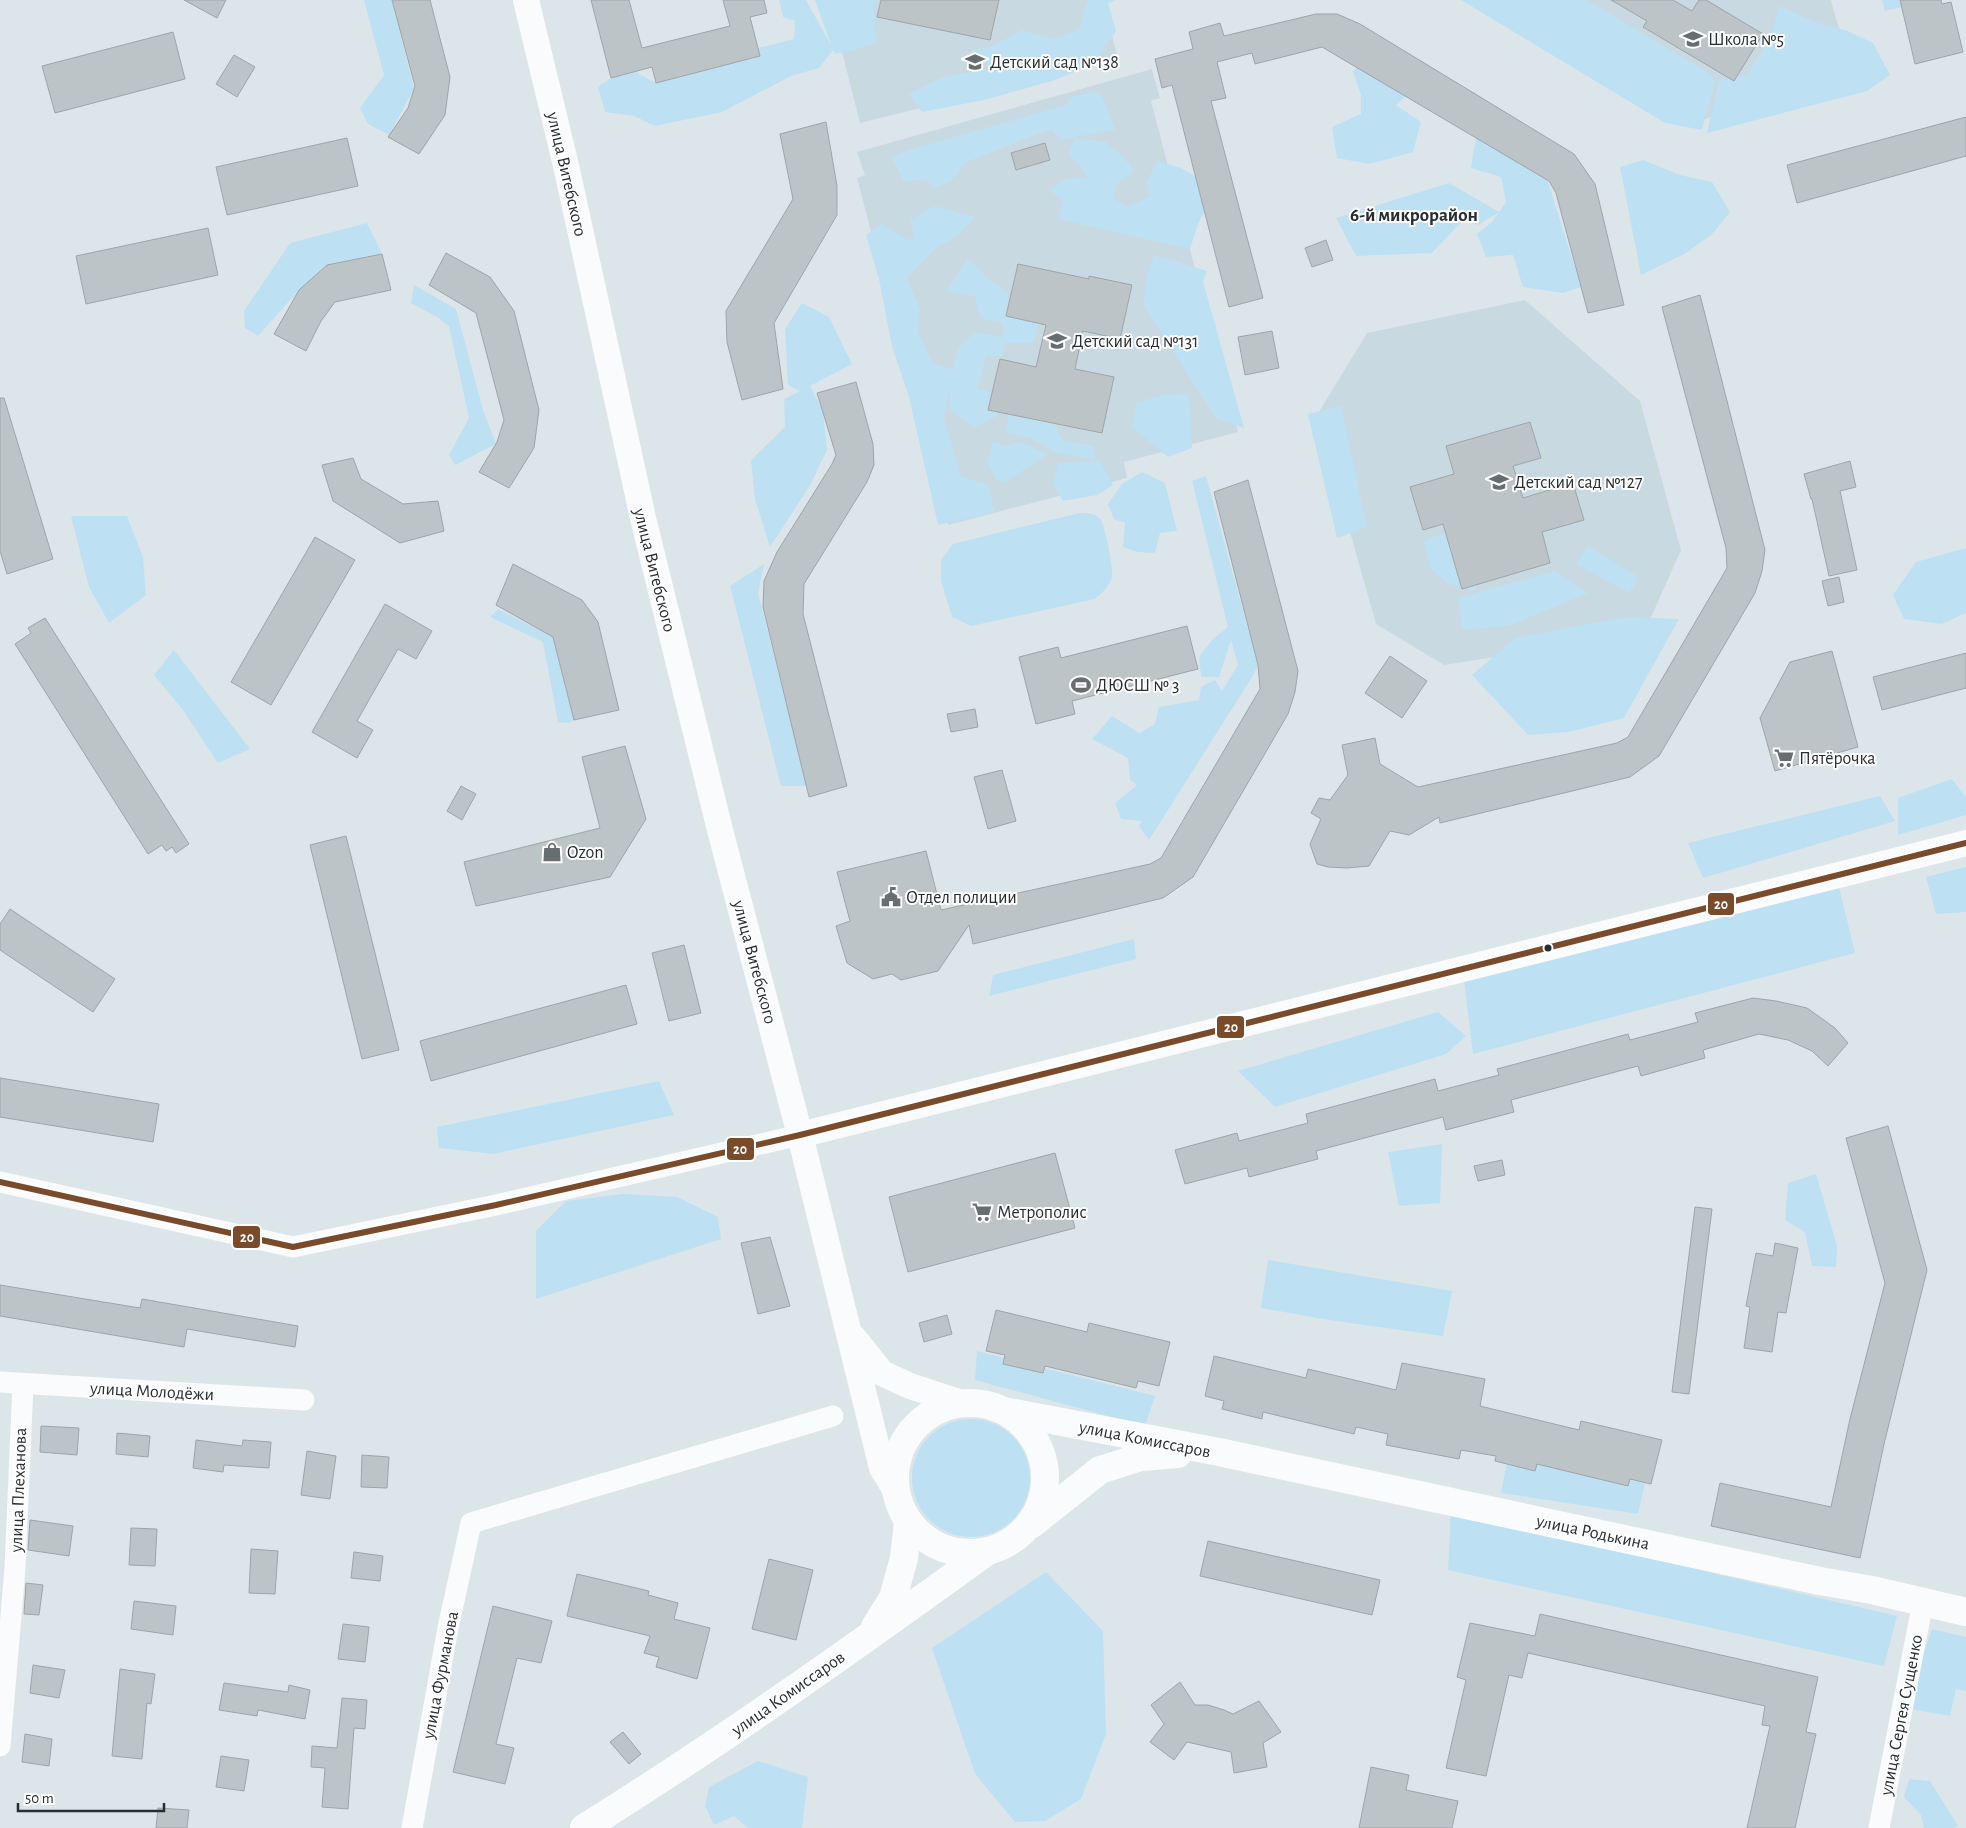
<svg xmlns="http://www.w3.org/2000/svg" width="1966" height="1828" viewBox="0 0 1966 1828" font-family="'Alegreya Sans',sans-serif">
<style>
.built{fill:#c8d9e2}
.green{fill:#bde1f2}
.building{fill:#bcc4c7;stroke:#9da5a9}
.lines{fill:none;stroke-linecap:round;stroke-linejoin:round}
.minor{stroke:#fafbfc;stroke-width:21}
.tertiary{stroke:#fafbfc;stroke-width:26}
.secondary{stroke:#fafbfc;stroke-width:28}
.bus-1-casing{stroke:#fff;stroke-width:10}
.bus-1{stroke:#7a4b2a;stroke-width:6}
.bus-dot{fill:#272e31;stroke:#fff;stroke-width:2}
.labels{text-anchor:middle;stroke-width:4;stroke-linejoin:round;paint-order:stroke}
.poi-label{font-size:18px;fill:#272e31;stroke:#fff;text-anchor:start}
.street-label{font-size:18px;fill:#272e31;stroke:#fff}
.neighbourhood-label{font-size:19px;font-weight:bold;fill:#272e31;stroke:#fff}
.line-badge{stroke:#fff;stroke-width:2}
.badge-label{font-size:14px;text-anchor:middle;font-weight:bold;fill:#fff}
</style>
<rect width="100%" height="100%" fill="#dce6ea"/>
<g class="built">
<polygon points="829,0 1103,0 1118,59 860,123"/>
<polygon points="1479,0 1831,0 1852,77 1687,124"/>
<polygon points="1152,69 1160,98 1151,101 1238,432 1124,462 1127,478 948,525 857,178 865,175 857,152"/>
<polygon points="1525,300 1640,401 1681,550 1644,633 1444,665 1376,624 1317,415 1367,333"/>
</g>
<g class="green">
<polygon points="364,0 392,0 414,89 389,135 368,124 360,108 384,75"/>
<polygon points="779,0 806,0 831,45 815,0 876,0 874,6 876,43 854,50 835,54 833,50 819,68 791,76 722,112 655,126 634,116 605,112 598,87 611,78 630,69 656,83 758,48 794,39 795,21 783,17"/>
<polygon points="1088,0 1116,0 1108,3 1116,31 1092,65 1052,81 984,100 922,112 909,94 941,78 990,68 973,50 991,47 1022,30 1054,39 1079,30"/>
<polygon points="1461,0 1587,0 1710,74 1715,81 1702,130 1665,123"/>
<polygon points="1882,0 1900,0 1902,7 1885,11"/>
<polygon points="1779,6 1812,21 1848,31 1873,43 1890,75 1867,91 1707,133 1719,80 1747,75 1771,38"/>
<polygon points="1362,62 1412,90 1396,105 1421,122 1413,152 1369,164 1337,158 1332,127 1361,114 1361,95 1353,72"/>
<polygon points="1095,92 1102,96 1115,130 1062,139 1051,129 966,162 951,181 935,188 925,179 904,182 892,157 912,149 1066,105 1071,97"/>
<polygon points="1074,138 1106,142 1123,156 1134,171 1116,185 1114,199 1128,207 1149,197 1147,182 1157,161 1181,168 1200,179 1210,201 1198,224 1190,249 1058,219 1063,200 1049,190 1065,179 1086,177 1081,167 1069,154"/>
<polygon points="1476,138 1544,169 1581,287 1563,293 1523,287 1513,255 1486,257 1477,234 1492,222 1498,213 1478,225 1463,220 1432,253 1356,256 1336,218 1449,183 1499,212 1506,202 1501,177 1471,168"/>
<polygon points="1643,160 1680,175 1712,182 1730,212 1712,234 1686,253 1641,275 1620,167"/>
<polygon points="935,206 975,217 956,237 937,247 907,278 920,311 917,331 932,362 953,370 958,349 975,332 1003,337 1003,323 981,318 975,296 946,291 968,259 989,279 1009,293 1007,316 1039,323 1033,343 1006,343 1002,356 986,356 977,389 992,392 999,415 975,427 949,409 950,385 944,418 961,477 989,485 994,513 938,525 909,397 892,347 879,279 866,235 882,223 909,241 914,237 910,220"/>
<polygon points="367,223 382,254 326,265 299,290 258,336 245,328 244,311 290,243"/>
<polygon points="1154,255 1207,271 1203,282 1244,428 1216,418 1143,305 1147,275"/>
<polygon points="414,285 456,309 483,410 496,444 455,465 449,455 469,418 449,326 437,317 411,303"/>
<polygon points="802,303 829,317 852,364 810,386 823,411 827,450 809,487 770,547 755,499 751,460 785,427 784,399 800,391 788,385 785,329"/>
<polygon points="1188,394 1190,410 1192,448 1168,457 1132,427 1136,403 1162,395"/>
<polygon points="1341,406 1367,527 1337,538 1308,414"/>
<polygon points="1037,408 1052,417 1061,440 1094,446 1095,460 1054,452 1031,438 1006,432 1009,414 1028,418"/>
<polygon points="993,441 1005,446 1020,442 1048,454 1005,482 996,479 987,462"/>
<polygon points="1100,461 1113,485 1097,495 1063,501 1053,483 1058,463"/>
<polygon points="1142,472 1165,483 1177,531 1160,533 1155,553 1137,552 1123,547 1125,523 1114,519 1108,504 1122,484"/>
<polygon points="1206,476 1258,665 1254,674 1149,840 1139,826 1142,821 1121,819 1115,803 1137,785 1130,780 1128,758 1092,739 1112,716 1139,733 1155,724 1159,707 1199,700 1201,687 1215,680 1222,691 1238,665 1231,640 1219,677 1201,677 1199,657 1212,640 1228,627 1192,481"/>
<path d="M1079,513c8,0 17,0 22,7 4,6 13,51 11,58 -4,10 -10,15 -17,21l-124,27 -19,-9 -11,-36v-21l12,-16z"/>
<polygon points="71,516 127,516 143,557 146,595 109,623 89,587"/>
<polygon points="1473,521 1477,530 1476,590 1448,584 1430,568 1424,541"/>
<polygon points="1588,546 1637,576 1634,586 1629,593 1576,564"/>
<polygon points="1966,548 1966,613 1942,624 1904,619 1893,595 1916,562"/>
<polygon points="764,564 758,593 807,786 781,786 730,586"/>
<polygon points="1555,571 1588,593 1511,625 1462,630 1458,598"/>
<polygon points="498,609 553,637 574,720 569,723 558,722 543,642 490,617"/>
<polygon points="1625,617 1679,619 1624,718 1569,732 1528,735 1472,675 1515,638"/>
<polygon points="174,650 250,749 218,763 183,710 154,675"/>
<polygon points="1952,779 1966,797 1966,815 1898,835 1898,798"/>
<polygon points="1880,796 1895,821 1703,878 1688,843"/>
<polygon points="1966,867 1966,912 1936,914 1926,877"/>
<polygon points="1839,887 1855,953 1473,1054 1463,972"/>
<polygon points="1134,939 1136,959 989,996 993,975"/>
<polygon points="1438,1012 1466,1036 1446,1054 1275,1107 1238,1071"/>
<polygon points="659,1081 674,1115 493,1154 439,1148 437,1127"/>
<polygon points="1442,1144 1440,1203 1399,1206 1388,1152"/>
<polygon points="1816,1174 1837,1246 1836,1267 1812,1266 1805,1232 1785,1220 1788,1183"/>
<polygon points="623,1194 677,1197 718,1217 721,1239 536,1299 536,1231 566,1201"/>
<polygon points="1268,1260 1452,1291 1443,1336 1329,1320 1261,1308"/>
<polygon points="977,1351 1155,1396 1145,1426 975,1380"/>
<circle cx="971" cy="1478" r="59"/>
<polygon points="1508,1457 1645,1483 1638,1514 1501,1493"/>
<polygon points="1451,1512 1897,1616 1884,1666 1448,1570"/>
<polygon points="1046,1572 1103,1631 1106,1734 1081,1799 1045,1821 1015,1822 975,1774 932,1648"/>
<polygon points="1932,1629 1966,1637 1966,1691 1956,1689 1950,1716 1905,1708"/>
<polygon points="758,1761 808,1777 802,1828 748,1828 734,1816 714,1825 705,1806 709,1787"/>
<polygon points="1909,1779 1930,1781 1958,1826 1954,1828 1924,1828 1921,1815 1904,1797"/>
</g>
<g class="building">
<polygon points="184,0 226,0 217,18"/>
<polygon points="392,0 430,0 450,77 445,115 419,154 388,137 408,108 415,86"/>
<polygon points="591,0 629,0 642,48 730,26 723,0 764,0 767,13 750,17 760,56 656,83 652,67 611,78"/>
<polygon points="881,0 999,0 990,40 877,17"/>
<polygon points="1611,0 1673,0 1692,11 1699,0 1706,0 1763,34 1734,81 1643,27 1647,21"/>
<polygon points="1900,0 1941,0 1942,4 1951,2 1963,52 1915,64"/>
<polygon points="1316,14 1337,14 1360,24 1574,154 1595,184 1624,305 1588,313 1556,193 1549,181 1322,47 1255,64 1252,53 1217,62 1226,98 1211,101 1263,298 1229,307 1172,85 1162,88 1155,59 1193,49 1189,32 1220,23 1224,36"/>
<polygon points="173,32 185,79 55,113 42,66"/>
<polygon points="234,55 255,67 237,97 216,84"/>
<polygon points="1966,117 1966,156 1797,203 1787,165"/>
<polygon points="826,122 837,186 837,215 774,323 783,389 742,400 727,342 726,311 793,199 780,134"/>
<polygon points="347,138 358,186 227,215 216,167"/>
<polygon points="1045,143 1050,160 1016,170 1011,153"/>
<polygon points="208,228 218,275 86,304 76,256"/>
<polygon points="1326,240 1333,260 1312,267 1305,248"/>
<polygon points="446,253 490,277 514,311 539,410 534,448 509,488 479,472 497,442 504,420 476,313 429,285"/>
<polygon points="382,254 391,290 335,302 321,321 306,351 274,334 299,290 327,265"/>
<polygon points="1018,264 1089,279 1089,276 1132,285 1120,339 1083,331 1075,369 1114,377 1102,433 988,410 1000,359 1036,367 1046,325 1006,316"/>
<polygon points="1700,295 1765,550 1762,571 1755,593 1659,756 1630,777 1440,823 1439,817 1409,835 1390,831 1369,866 1347,868 1328,867 1317,864 1310,844 1321,819 1311,813 1319,798 1330,800 1348,775 1342,745 1375,738 1380,764 1418,787 1617,743 1628,737 1727,568 1726,548 1662,307"/>
<polygon points="1272,331 1279,368 1245,375 1238,337"/>
<polygon points="856,382 873,444 874,465 867,482 804,584 803,614 847,786 809,797 763,607 764,581 777,552 832,464 836,455 817,393"/>
<polygon points="0,398 4,398 53,559 7,574 0,551"/>
<polygon points="1530,422 1541,458 1513,466 1523,498 1573,483 1584,520 1542,532 1550,563 1462,589 1443,524 1423,530 1410,487 1454,474 1446,446"/>
<polygon points="353,458 361,479 403,504 438,501 444,531 400,543 333,501 322,465"/>
<polygon points="1850,461 1856,487 1840,491 1857,570 1829,576 1812,499 1811,499 1804,474"/>
<polygon points="1248,480 1298,671 1295,692 1288,714 1193,877 1163,898 973,944 969,925 938,971 901,980 892,974 873,979 847,963 836,926 850,921 837,872 926,851 941,910 1150,864 1161,858 1260,689 1258,665 1214,492"/>
<polygon points="315,537 355,560 271,705 231,682"/>
<polygon points="513,564 582,600 598,622 619,710 574,720 553,637 496,605"/>
<polygon points="1839,577 1844,602 1828,606 1822,581"/>
<polygon points="385,604 432,631 416,659 398,649 357,721 373,730 357,758 312,732"/>
<polygon points="45,618 189,844 176,853 172,847 166,851 162,845 148,854 15,644 31,633 28,628"/>
<polygon points="1187,626 1198,669 1072,701 1075,714 1036,724 1019,657 1058,647 1061,658"/>
<polygon points="1832,651 1858,747 1775,771 1760,718 1790,662"/>
<polygon points="1966,653 1966,688 1882,710 1873,677"/>
<polygon points="1390,656 1427,681 1402,718 1365,693"/>
<polygon points="975,709 978,727 951,732 947,714"/>
<polygon points="625,746 646,819 610,877 476,906 464,862 600,828 582,757"/>
<polygon points="1002,770 1016,821 988,829 974,777"/>
<polygon points="461,786 476,794 462,820 447,811"/>
<polygon points="346,836 399,1050 362,1059 310,845"/>
<polygon points="10,909 115,979 93,1012 0,950 0,924"/>
<polygon points="684,945 701,1013 669,1021 652,953"/>
<polygon points="626,985 637,1024 431,1081 420,1041"/>
<polygon points="1753,998 1776,1001 1807,1008 1835,1028 1848,1043 1828,1066 1812,1051 1788,1040 1759,1034 1703,1050 1705,1058 1641,1076 1638,1066 1511,1100 1514,1112 1446,1130 1443,1117 1316,1151 1318,1159 1249,1177 1247,1168 1185,1184 1175,1150 1237,1133 1239,1141 1308,1123 1306,1114 1435,1079 1438,1091 1499,1075 1497,1069 1628,1034 1630,1040 1698,1022 1695,1013"/>
<polygon points="0,1078 159,1104 153,1142 0,1117"/>
<polygon points="1888,1126 1927,1270 1884,1444 1860,1558 1711,1526 1720,1483 1831,1507 1850,1419 1885,1283 1846,1138"/>
<polygon points="1055,1153 1075,1228 908,1272 889,1197"/>
<polygon points="1502,1160 1505,1175 1478,1181 1474,1166"/>
<polygon points="1695,1207 1712,1209 1689,1394 1672,1392"/>
<polygon points="770,1237 790,1306 758,1314 741,1243"/>
<polygon points="1775,1243 1798,1248 1786,1313 1778,1312 1772,1352 1744,1348 1750,1307 1746,1306 1756,1253 1773,1256"/>
<polygon points="0,1285 140,1308 142,1299 298,1326 295,1347 187,1329 184,1347 0,1316"/>
<polygon points="996,1310 1087,1332 1089,1323 1170,1342 1159,1386 1138,1381 1136,1388 1045,1366 1043,1373 1003,1364 1005,1355 986,1351"/>
<polygon points="947,1315 952,1334 924,1342 919,1323"/>
<polygon points="1214,1356 1306,1378 1308,1369 1396,1390 1402,1363 1485,1379 1480,1406 1579,1430 1581,1421 1662,1440 1651,1484 1630,1479 1628,1486 1537,1464 1535,1471 1495,1461 1496,1456 1461,1450 1459,1459 1386,1445 1388,1434 1356,1427 1354,1434 1263,1412 1262,1419 1222,1409 1224,1401 1205,1396"/>
<polygon points="41,1426 79,1428 77,1455 40,1452"/>
<polygon points="117,1433 150,1436 148,1457 116,1454"/>
<polygon points="196,1440 242,1446 243,1440 271,1442 269,1468 224,1465 223,1472 193,1468"/>
<polygon points="307,1451 336,1456 330,1499 301,1495"/>
<polygon points="362,1455 389,1457 387,1488 361,1487"/>
<polygon points="30,1520 73,1526 69,1556 28,1550"/>
<polygon points="131,1528 157,1529 155,1566 129,1565"/>
<polygon points="1208,1541 1380,1580 1372,1615 1200,1576"/>
<polygon points="251,1549 278,1551 275,1594 249,1593"/>
<polygon points="354,1552 383,1556 380,1581 351,1578"/>
<polygon points="769,1559 813,1570 796,1640 752,1629"/>
<polygon points="577,1574 649,1591 648,1595 678,1603 674,1619 710,1628 697,1679 656,1667 659,1657 644,1653 650,1636 567,1616"/>
<polygon points="26,1583 43,1585 39,1615 24,1614"/>
<polygon points="134,1601 176,1606 173,1635 131,1629"/>
<polygon points="493,1606 552,1621 541,1663 517,1658 496,1744 514,1748 505,1784 453,1772"/>
<polygon points="1540,1614 1818,1677 1806,1732 1816,1734 1795,1828 1747,1828 1770,1726 1762,1725 1765,1706 1528,1653 1522,1678 1509,1675 1486,1776 1446,1768 1466,1680 1457,1677 1470,1623 1535,1636"/>
<polygon points="343,1624 369,1627 365,1662 338,1659"/>
<polygon points="33,1665 65,1670 59,1698 30,1693"/>
<polygon points="120,1669 155,1674 151,1704 147,1703 142,1759 112,1756"/>
<polygon points="1180,1682 1195,1705 1208,1705 1224,1710 1233,1714 1259,1701 1281,1732 1263,1743 1267,1767 1234,1773 1231,1752 1187,1742 1174,1760 1150,1742 1164,1724 1151,1705"/>
<polygon points="224,1683 288,1692 289,1685 310,1690 305,1719 258,1710 257,1716 219,1710"/>
<polygon points="342,1698 367,1700 365,1729 354,1728 348,1809 322,1807 325,1768 311,1767 312,1746 337,1748"/>
<polygon points="623,1732 641,1754 629,1764 610,1742"/>
<polygon points="25,1734 52,1739 49,1766 22,1762"/>
<polygon points="221,1756 249,1760 244,1791 216,1787"/>
<polygon points="1371,1767 1409,1775 1406,1790 1458,1801 1452,1828 1359,1828"/>
<polygon points="158,1808 189,1810 187,1828 156,1828"/>
</g>
<g class="lines">
<g class="minor">
<polyline points="0,1182 293,1247 496,1205 800,1135"/>
<polyline points="0,1382 304,1400"/>
<polyline points="0,1746 15,1568 23,1384"/>
<polyline points="412,1828 448,1628 471,1523 833,1416"/>
<polyline points="1879,1828 1923,1602"/>
</g>
<g class="tertiary">
<polyline points="526,0 567,170 643,518 720,830 800,1135 882,1468 896,1491"/>
<polyline points="800,1135 1966,843"/>
<polyline points="854,1338 882,1373 910,1386 959,1402"/>
</g>
<g class="secondary">
<circle cx="970" cy="1478" r="75"/>
<polyline points="1009,1412 1219,1452 1820,1581 1872,1590 1966,1612"/>
<polyline points="1032,1524 1100,1470 1141,1457 1178,1454"/>
<polyline points="875,1627 893,1598 904,1558 908,1521"/>
<path d="M584,1828c138,-86 271,-181 404,-277"/>
</g>
<defs>
<polyline id="bus-1" points="0,1182 293,1247 496,1205 800,1135 1966,843"/>
</defs>
<use href="#bus-1" class="bus-1-casing"/>
<use href="#bus-1" class="bus-1"/>
</g>
<defs>
<symbol id="school-bare" viewBox="-9 -9 18 18"><path d="M0-5L7-2L0 1L-7-2ZM-4 1L0 2.5L4 1V4Q0 6-4 4Z" fill="#666e72" stroke="#fff" stroke-width="2.5" paint-order="stroke"/></symbol>
<symbol id="stadium-bare" viewBox="-9 -9 18 18"><path d="M0-5a6.5 5 0 1 0 0 10a6.5 5 0 1 0 0-10ZM-3.5-1.8h7v3.6h-7Z" fill="#666e72" stroke="#fff" stroke-width="2.5" paint-order="stroke"/></symbol>
<symbol id="supermarket-bare" viewBox="-9 -9 18 18"><path d="M-6-5.5h2.5l.6 2H6L4.5 2H-2.5L-4.4-4H-6ZM-1.5 3.2a1.3 1.3 0 1 0 .1 0ZM3 3.2a1.3 1.3 0 1 0 .1 0Z" fill="#666e72" stroke="#fff" stroke-width="2.5" paint-order="stroke"/></symbol>
<symbol id="shop-bare" viewBox="-9 -9 18 18"><path d="M-5-2.5h2.3a2.7 3.5 0 0 1 5.4 0H5L5.5 6h-11ZM-1.5-2.5h3a1.5 2.3 0 0 0-3 0Z" fill="#666e72" stroke="#fff" stroke-width="2.5" paint-order="stroke"/></symbol>
<symbol id="civic-bare" viewBox="-9 -9 18 18"><path d="M-.6-6.5H3V-4.5H.6V-3L4-1V1h2V6H-6V1h2V-1L-.6-3ZM-1.2 2.5V6h2.4V2.5Z" fill="#666e72" stroke="#fff" stroke-width="2.5" paint-order="stroke"/></symbol>
</defs>
<g fill-rule="evenodd">
<use href="#school-bare" x="1679" y="25" width="28" height="28"/>
<use href="#school-bare" x="961" y="48" width="28" height="28"/>
<use href="#school-bare" x="1043" y="327" width="28" height="28"/>
<use href="#school-bare" x="1485" y="468" width="28" height="28"/>
<use href="#stadium-bare" x="1067" y="671" width="28" height="28"/>
<use href="#supermarket-bare" x="1770" y="744" width="28" height="28"/>
<use href="#shop-bare" x="538" y="838" width="28" height="28"/>
<use href="#civic-bare" x="877" y="883" width="28" height="28"/>
<use href="#supermarket-bare" x="968" y="1198" width="28" height="28"/>
</g>
<circle class="bus-dot" cx="1548" cy="948" r="4.5"/>
<g class="labels">
<g class="poi-label">
<text x="1708" y="45">Школа №5</text>
<text x="990" y="68">Детский сад №138</text>
<text x="1072" y="347">Детский сад №131</text>
<text x="1514" y="488">Детский сад №127</text>
<text x="1096" y="691">ДЮСШ № 3</text>
<text x="1799" y="764">Пятёрочка</text>
<text x="567" y="858">Ozon</text>
<text x="906" y="903">Отдел полиции</text>
<text x="997" y="1218">Метрополис</text>
</g>
<g class="street-label">
<text transform="translate(567 174) rotate(77)" y="6">улица Витебского</text>
<text transform="translate(655 570) rotate(76)" y="6">улица Витебского</text>
<text transform="translate(755 962) rotate(75)" y="6">улица Витебского</text>
<text transform="translate(152 1391) rotate(3)" y="6">улица Молодёжи</text>
<text transform="translate(1145 1439) rotate(11)" y="6">улица Комиссаров</text>
<text transform="translate(18 1490) rotate(-88)" y="6">улица Плеханова</text>
<text transform="translate(1593 1532) rotate(12)" y="6">улица Родькина</text>
<text transform="translate(440 1675) rotate(-79)" y="6">улица Фурманова</text>
<text transform="translate(788 1693) rotate(-35)" y="6">улица Комиссаров</text>
<text transform="translate(1901 1715) rotate(-79)" y="6">улица Сергея Сущенко</text>
</g>
<g class="neighbourhood-label">
<text x="1414" y="221">6-й микрорайон</text>
</g>
</g>
<g class="line-badge">
<rect x="1707" y="892" width="28" height="24" rx="5" fill="#7a4b2a"/>
<rect x="1216" y="1015" width="29" height="24" rx="5" fill="#7a4b2a"/>
<rect x="726" y="1137" width="29" height="24" rx="5" fill="#7a4b2a"/>
<rect x="232" y="1225" width="29" height="24" rx="5" fill="#7a4b2a"/>
</g>
<g class="badge-label">
<text x="1721" y="909">20</text>
<text x="1231" y="1032">20</text>
<text x="740" y="1154">20</text>
<text x="247" y="1242">20</text>
</g>
<path d="M18 1803v8h146v-8" fill="none" stroke="#272e31" stroke-width="2.5"/>
<text x="25" y="1803" font-size="15" fill="#272e31" stroke="#ffffff" stroke-width="4" paint-order="stroke">50 m</text>
</svg>
